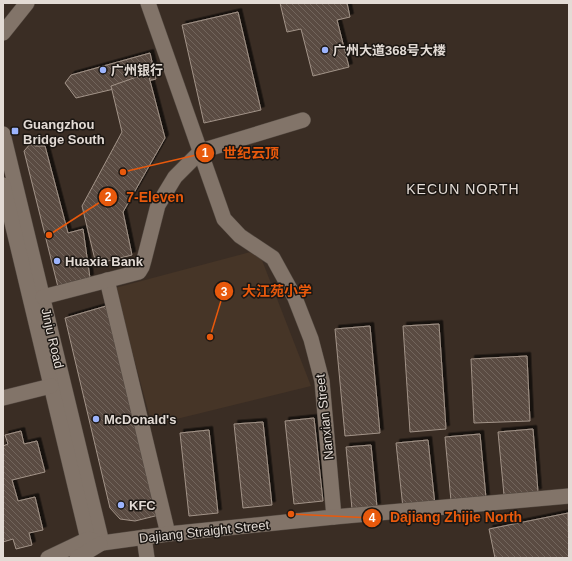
<svg xmlns="http://www.w3.org/2000/svg" width="572" height="561" viewBox="0 0 572 561" font-family="Arial,'Noto Sans SC',sans-serif">
<style>
.built{fill:#463527}
.building{fill:url(#building-back-hatch);stroke:#a29388;filter:url(#shadow)}
.lines{fill:none;stroke-linecap:round;stroke-linejoin:round}
.minor-casing{stroke:#534941;stroke-width:16}
.minor{stroke:#827469;stroke-width:15}
.poi-dot{fill:#9cb4fd;stroke:#1c1713;stroke-width:1.5}
.labels{text-anchor:middle;stroke-width:3;stroke-linejoin:round;paint-order:stroke}
.poi-label{font-size:13px;font-weight:bold;fill:#e3dbd5;stroke:#1c1713;text-anchor:start}
.street-label{font-size:13px;fill:#e3dbd5;stroke:#1c1713}
.neighbourhood-label{font-size:14px;letter-spacing:1px;fill:#e3dbd5;stroke:#1c1713}
.leader{fill:none;stroke:#e8590c;stroke-width:1.5}
.callout-dot{fill:#e8590c;stroke:#1c1713;stroke-width:1.5}
.mark-label{font-size:12px;text-anchor:middle;font-weight:bold;fill:#fff}
.callout-label{font-size:14px;text-anchor:middle;font-weight:bold;fill:#e8590c;stroke:#1c1713;stroke-width:3;stroke-linejoin:round;paint-order:stroke}
</style>
<defs>
<pattern id="building-back-hatch" width="6" height="6" patternUnits="userSpaceOnUse"><rect width="6" height="6" fill="#5a4c42"/><path d="M-1 5l2 2M0 0l6 6M5-1l2 2" fill="none" stroke="#72655c"/></pattern>
<filter id="shadow"><feDropShadow dx="3.5" dy="-3.5" stdDeviation="0" flood-color="#0009"/></filter>
</defs>
<rect width="100%" height="100%" fill="#3a2d24"/>
<polygon class="built" points="258,250 311,386 152,425 115,288"/>
<g class="building">
<polygon points="280,3 347,3 350,17 337,20 349,67 313,76 301,29 287,32"/>
<polygon points="238,12 261,110 204,123 182,25"/>
<polygon points="150,53 156,79 76,98 65,83 71,75"/>
<polygon points="148,73 165,138 123,212 132,255 96,264 82,206 122,132 111,86"/>
<polygon points="31,143 35,146 45,146 68,233 83,229 90,278 58,287 24,151"/>
<polygon points="106,306 159,515 135,521 120,519 110,508 65,318"/>
<polygon points="439,324 446,429 410,432 403,326"/>
<polygon points="370,326 380,433 345,436 335,329"/>
<polygon points="527,356 530,421 474,423 471,359"/>
<polygon points="314,418 323,501 294,504 285,421"/>
<polygon points="263,422 272,505 243,508 234,424"/>
<polygon points="533,429 538,492 504,495 498,432"/>
<polygon points="209,430 218,513 189,516 180,433"/>
<polygon points="21,431 24,444 37,441 45,472 12,480 18,501 35,497 43,530 29,533 32,545 16,549 13,539 3,542 3,446 8,444 5,435"/>
<polygon points="480,434 486,498 451,501 445,437"/>
<polygon points="428,440 435,505 403,508 396,443"/>
<polygon points="371,445 377,507 352,509 346,447"/>
<polygon points="568,513 569,558 495,558 489,529"/>
</g>
<g class="lines">
<defs>
<g id="minor">
<polyline points="148,3 224,219 240,236 273,258 295,298 311,339 322,381 334,517"/>
<polyline points="3,33 27,3"/>
<polyline points="3,134 102,543"/>
<polyline points="3,185 90,548"/>
<polyline points="107,280 168,534"/>
<polyline points="43,297 139,272 142,267 144,260 158,205 175,177 201,151 303,120"/>
<polyline points="3,398 51,386"/>
<polyline points="144,537 147,558"/>
<polyline points="48,558 88,539 102,543 168,534 334,517 569,496"/>
<polyline points="77,558 100,544"/>
</g>
</defs>
<use href="#minor" class="minor-casing"/>
<use href="#minor" class="minor"/>
</g>
<g class="poi-dot">
<circle cx="325" cy="50" r="4"/>
<circle cx="103" cy="70" r="4"/>
<rect x="11" y="127" width="8" height="8" rx="2"/>
<circle cx="57" cy="261" r="4"/>
<circle cx="96" cy="419" r="4"/>
<circle cx="121" cy="505" r="4"/>
</g>
<g class="labels">
<g class="poi-label">
<text x="333" y="55">广州大道368号大楼</text>
<text x="111" y="75">广州银行</text>
<text x="23" y="129">Guangzhou<tspan x="23" dy="15">Bridge South</tspan></text>
<text x="65" y="266">Huaxia Bank</text>
<text x="104" y="424">McDonald's</text>
<text x="129" y="510">KFC</text>
</g>
<g class="street-label">
<text transform="translate(53 338) rotate(77)" y="5">Jinju Road</text>
<text transform="translate(324 417) rotate(-96)" y="5">Nanxian Street</text>
<text transform="translate(204 531) rotate(-6)" y="5">Dajiang Straight Street</text>
</g>
<g class="neighbourhood-label">
<text x="463" y="194">KECUN NORTH</text>
</g>
</g>
<path class="leader" d="M123 172L205 153M49 235L108 197M210 337L224 291M291 514L372 518"/>
<g class="callout-dot">
<circle cx="123" cy="172" r="4"/>
<circle cx="49" cy="235" r="4"/>
<circle cx="210" cy="337" r="4"/>
<circle cx="291" cy="514" r="4"/>
<circle cx="205" cy="153" r="10"/>
<circle cx="108" cy="197" r="10"/>
<circle cx="224" cy="291" r="10"/>
<circle cx="372" cy="518" r="10"/>
</g>
<g class="mark-label">
<text x="205" y="157">1</text>
<text x="108" y="201">2</text>
<text x="224" y="296">3</text>
<text x="372" y="522">4</text>
</g>
<g class="callout-label">
<text x="251" y="158">世纪云顶</text>
<text x="155" y="202">7-Eleven</text>
<text x="277" y="296">大江苑小学</text>
<text x="456" y="522">Dajiang Zhijie North</text>
</g>
<rect width="572" height="561" fill="none" stroke="#e3dbd5" stroke-width="8"/>
</svg>
